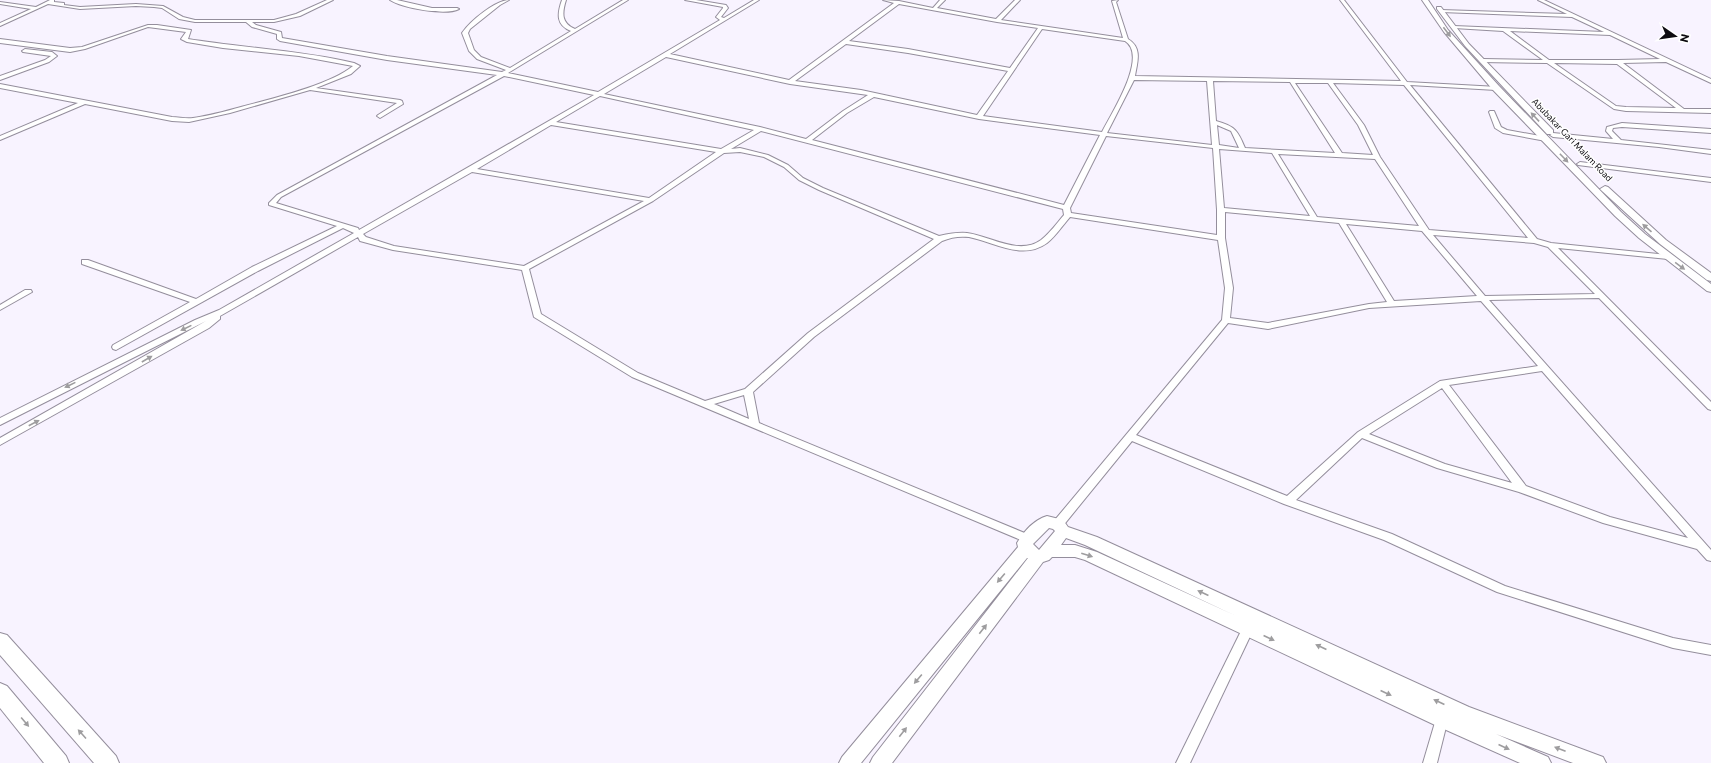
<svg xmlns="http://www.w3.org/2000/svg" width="1711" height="763" viewBox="0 0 1711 763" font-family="Commissioner,sans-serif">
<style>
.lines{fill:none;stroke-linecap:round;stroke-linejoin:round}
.minor-casing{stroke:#948e9c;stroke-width:2}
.tertiary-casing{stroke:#948e9c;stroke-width:2}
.secondary-casing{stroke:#948e9c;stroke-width:2}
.primary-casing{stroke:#948e9c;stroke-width:2}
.minor{fill:#fff;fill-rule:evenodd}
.tertiary{fill:#fff;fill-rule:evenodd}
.secondary{fill:#fff;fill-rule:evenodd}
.primary{fill:#fff;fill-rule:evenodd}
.oneway{fill:#9e9d9f}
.labels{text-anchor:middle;stroke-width:3;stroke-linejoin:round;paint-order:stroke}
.far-street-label{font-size:9px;fill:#0d0b10;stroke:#fff}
</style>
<rect width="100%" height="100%" fill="#f8f3ff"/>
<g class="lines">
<defs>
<g id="minor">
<path d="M50,0h4v2l10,1v2l16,2 56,-3 27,2 20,11 12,3h79l22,-6 31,-14h6l-33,16 -26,6h-22l4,3 25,7 1,6 105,18 115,16 4,-2 -29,-11 -8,-8 -7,-18c8,-12 34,-33 47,-33l-9,5 -30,24 -2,4 6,17 7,7 29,11 61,-37c-15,-6 -14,-17 -9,-31h4c-4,13 -5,23 9,29l48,-29h5l-120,73 90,19 122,-72 -4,-3 7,-9v-1l-38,-7h11l30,5 2,3 -7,9 3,1 30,-18h5l-89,54 119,26 105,-77 -11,-3 16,1 34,7 7,-8h5l-8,8 59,11 19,-19h5l-19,20 122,18 -11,-37 6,-1 -2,2 12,37c15,9 9,24 7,37l266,5 -61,-81h4l63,82 91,5 1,1 -3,2 -86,-5 127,154 14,4 117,12 4,2 -4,2 -110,-11 153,154v8l-3,-1 -109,-111 -110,2 222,250v11l-4,-1 -10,-11 -94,-26 -84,-31 -82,-24 -75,-30 -66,62 96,34 113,52 168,52 38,7v10l-38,-7 -176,-56 -113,-52 -100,-36 -152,-63 -70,86 -4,1 -4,-1 -1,-3 1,-3 168,-201 3,-32 -7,-48 -148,-23c-8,9 -14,19 -23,26 -25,18 -52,-1 -78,-6 -9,-1 -18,0 -27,4l-128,96 -61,55 6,31 273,113 1,3 -1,3 -4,1 -396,-166 -98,-60 -12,-47 -129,-20 -33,-9 -2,-4 -138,79v3l-11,9 -209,117v-7l206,-117 -206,104v-7l195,-98 24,-10 135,-77 -11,-5 -85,43 -142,79 -3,-1 -1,-2 1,-2 77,-43 -108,-38v-4h6l108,39 56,-32 85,-41 -68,-21v-2l8,-8 220,-120 -110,-15 -107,-19 -3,-2v-5l-25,-7 -6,-5h-51l-16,-3 -17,-11 -8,-1 -18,-1 -56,3 -32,-5 -48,22v-3l31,-14 -31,-5v-2l36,5zM899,4l98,18 41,6 -28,40 -102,-19 -59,-8zM1042,29l83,12c24,15 -14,73 -23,91l-119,-16zM846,44l62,9 100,18 -31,44 -116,-25 -66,-9zM666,57l124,27 78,11 -25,16 -37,28 -46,-12 -156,-33zM504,76l90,19 -235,135 -1,-2 -82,-25 5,-6zM1134,80l73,1 5,64 -105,-12zM1213,81l77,1 45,71 -90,-5c-7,-17 -10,-22 -29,-27zM1295,83h33l30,42 15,30 -31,-2zM1333,83l71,2 124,153 -99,-8 -49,-73 -16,-32zM600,96l154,34 -33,19 -165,-27zM874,97l105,22 121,16 -36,70 -252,-65 35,-27zM551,125l165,27 -67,46 -172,-29zM1217,125l14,6 8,17 -20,-3zM761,131l302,78 1,6c-7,8 -14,18 -23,25 -22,16 -51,-4 -74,-7 -10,-1 -19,1 -28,3l-116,-48 -20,-10 -15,-13 -20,-10 -28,-7 -9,1zM1106,136l107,12 4,62v25l-146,-22 -1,-5zM1219,149l53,4 38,63 -86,-8zM740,152l24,5 20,10 15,13 20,10 115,49 -126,94 -63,56 -40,12 -67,-28 -97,-59 -12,-45 124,-68 71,-48zM1278,154l97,5 44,67 -102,-9zM472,172l172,29 -120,65 -130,-20 -28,-9 -3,-3zM1225,212l114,11 48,79 -18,2 -101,19 -38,-5 3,-30 -8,-50zM1346,224l76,7 55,65 -83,5zM1433,235l101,8 14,4 47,47 -110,2zM1481,301l57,65 -98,15 -82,51 -71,64 -151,-61 92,-112 40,6 101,-21zM1542,371l146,167 -78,-21 -84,-31 -77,-101zM1442,388l70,95 -67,-19 -76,-30zM744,395l5,24 -35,-15z"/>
<path d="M390,0h7l35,8h25l2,1c-13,7 -57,-1 -69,-9z"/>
<path d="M1538,0h6l167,79v4l-45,-21 -43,1 61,46h27v4l-85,-2 -12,-2 -67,-46 -66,-1 -1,-1 3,-2 60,1 -40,-29 -49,-3 -2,-1 2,-1 150,6 -32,-15 -131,-5 -2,-1 2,-1 126,4zM1510,31l100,4 50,24 -42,1h-69zM1554,63l63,1 59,44 -50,-1 -10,-1z"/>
<path d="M148,25h9l34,5 -3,9c55,9 111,11 166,24l6,3 -9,8 -35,14 84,12 2,1 1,3 -23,14 -3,-2 1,-1 19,-12 -87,-13 -80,23 -41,9 -17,-1 -87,-17 -85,36v-4l78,-33 -78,-15v-4l172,33c7,0 14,2 21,1 16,-2 33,-7 48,-11 30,-8 89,-22 112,-41l-54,-10 -76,-8 -36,-6 -6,-3 5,-7 -38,-5 -63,22 -15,3 -70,-9v-4l70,9 12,-1z"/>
<polygon points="25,49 52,52 57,56 49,62 0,80 0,76 45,60 51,56 23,52 22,51"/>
<polygon points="1490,111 1494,111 1501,127 1507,130 1546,137 1549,139 1546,141 1503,133 1495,128 1489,112"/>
<polygon points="1622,123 1711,129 1711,133 1622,127 1613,128 1612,131 1621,140 1711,150 1711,154 1659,147 1553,137 1550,135 1553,133 1613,139 1606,131 1607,127"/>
<polygon points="1580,162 1711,178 1711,182 1578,165 1577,164"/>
<polygon points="25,290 31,290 32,292 0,310 0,305"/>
<polygon points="1248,623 1252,625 1254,628 1190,763 1176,763 1244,625"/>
<polygon points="1442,713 1447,715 1448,719 1437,763 1423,763 1436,719 1437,715"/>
</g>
<g id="tertiary">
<polygon points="1422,0 1428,0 1448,30 1499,86 1621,212 1645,234 1711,284 1711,292 1707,291 1639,238 1615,216 1493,90 1444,32"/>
<polygon points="1437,7 1441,7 1469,44 1553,130 1553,134 1547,134 1465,46 1437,9"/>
<polygon points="1605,186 1608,187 1666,240 1711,273 1711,281 1707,280 1660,244 1602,191 1600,189"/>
</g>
<path id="secondary" d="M1047,516l16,4 5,7 29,10 372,170 134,50 3,6h-33l-77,-29 52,23 3,6h-31l-85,-38 -350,-165 -10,-3h-23l-3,3 -6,2 -151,201h-22l3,-6 155,-199h-1l-166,205h-22l3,-6 176,-210 -1,-4c7,-12 17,-23 30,-27zM1049,528l4,1 2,2 -16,19 -6,-6zM1066,538l19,7 149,70 -137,-63 -22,-7h-14z"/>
<g id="primary">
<polygon points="0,633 7,635 116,756 119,763 94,763 0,655"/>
<polygon points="0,683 7,686 66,756 69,763 44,763 0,708"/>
</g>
</defs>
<use href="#minor" class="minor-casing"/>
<use href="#tertiary" class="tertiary-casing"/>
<use href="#secondary" class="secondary-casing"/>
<use href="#primary" class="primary-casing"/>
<use href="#minor" class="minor"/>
<use href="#tertiary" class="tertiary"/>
<use href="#secondary" class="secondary"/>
<use href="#primary" class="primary"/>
</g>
<defs><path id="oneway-solid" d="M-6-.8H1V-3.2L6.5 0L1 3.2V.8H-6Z"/></defs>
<g class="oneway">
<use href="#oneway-solid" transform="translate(1447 32) rotate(53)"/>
<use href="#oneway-solid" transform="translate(1535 117) rotate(-133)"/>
<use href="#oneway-solid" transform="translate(1564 158) rotate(46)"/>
<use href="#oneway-solid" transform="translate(1647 228) rotate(-139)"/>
<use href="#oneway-solid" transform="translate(1680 266) rotate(36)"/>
<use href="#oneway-solid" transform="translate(186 328) rotate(154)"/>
<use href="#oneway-solid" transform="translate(147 359) rotate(-30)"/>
<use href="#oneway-solid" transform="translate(70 385) rotate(154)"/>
<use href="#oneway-solid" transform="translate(34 423) rotate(-28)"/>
<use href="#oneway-solid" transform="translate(1087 555) rotate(17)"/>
<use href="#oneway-solid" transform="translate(1001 578) rotate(130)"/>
<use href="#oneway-solid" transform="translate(1203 593) rotate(-155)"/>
<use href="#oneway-solid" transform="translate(983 629) rotate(-52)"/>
<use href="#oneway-solid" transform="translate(1269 638) rotate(25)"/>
<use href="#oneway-solid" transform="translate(1321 647) rotate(-155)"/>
<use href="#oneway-solid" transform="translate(918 679) rotate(130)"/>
<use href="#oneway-solid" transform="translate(1386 693) rotate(25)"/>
<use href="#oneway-solid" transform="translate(1439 702) rotate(-155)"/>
<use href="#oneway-solid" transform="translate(25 722) rotate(50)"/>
<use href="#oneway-solid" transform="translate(903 732) rotate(-52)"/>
<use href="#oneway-solid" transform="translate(82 734) rotate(-132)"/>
<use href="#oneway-solid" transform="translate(1504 747) rotate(24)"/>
<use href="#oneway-solid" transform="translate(1560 749) rotate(-159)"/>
</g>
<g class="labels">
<g class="far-street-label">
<text transform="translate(1572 140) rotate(46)" y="3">Abubakar Gari Malam Road</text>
</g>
</g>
<g transform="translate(1675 36) rotate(103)" stroke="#ffffff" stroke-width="3" paint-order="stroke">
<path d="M0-3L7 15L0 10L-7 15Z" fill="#0d0b10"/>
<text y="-6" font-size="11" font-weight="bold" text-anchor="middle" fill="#0d0b10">N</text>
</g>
</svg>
